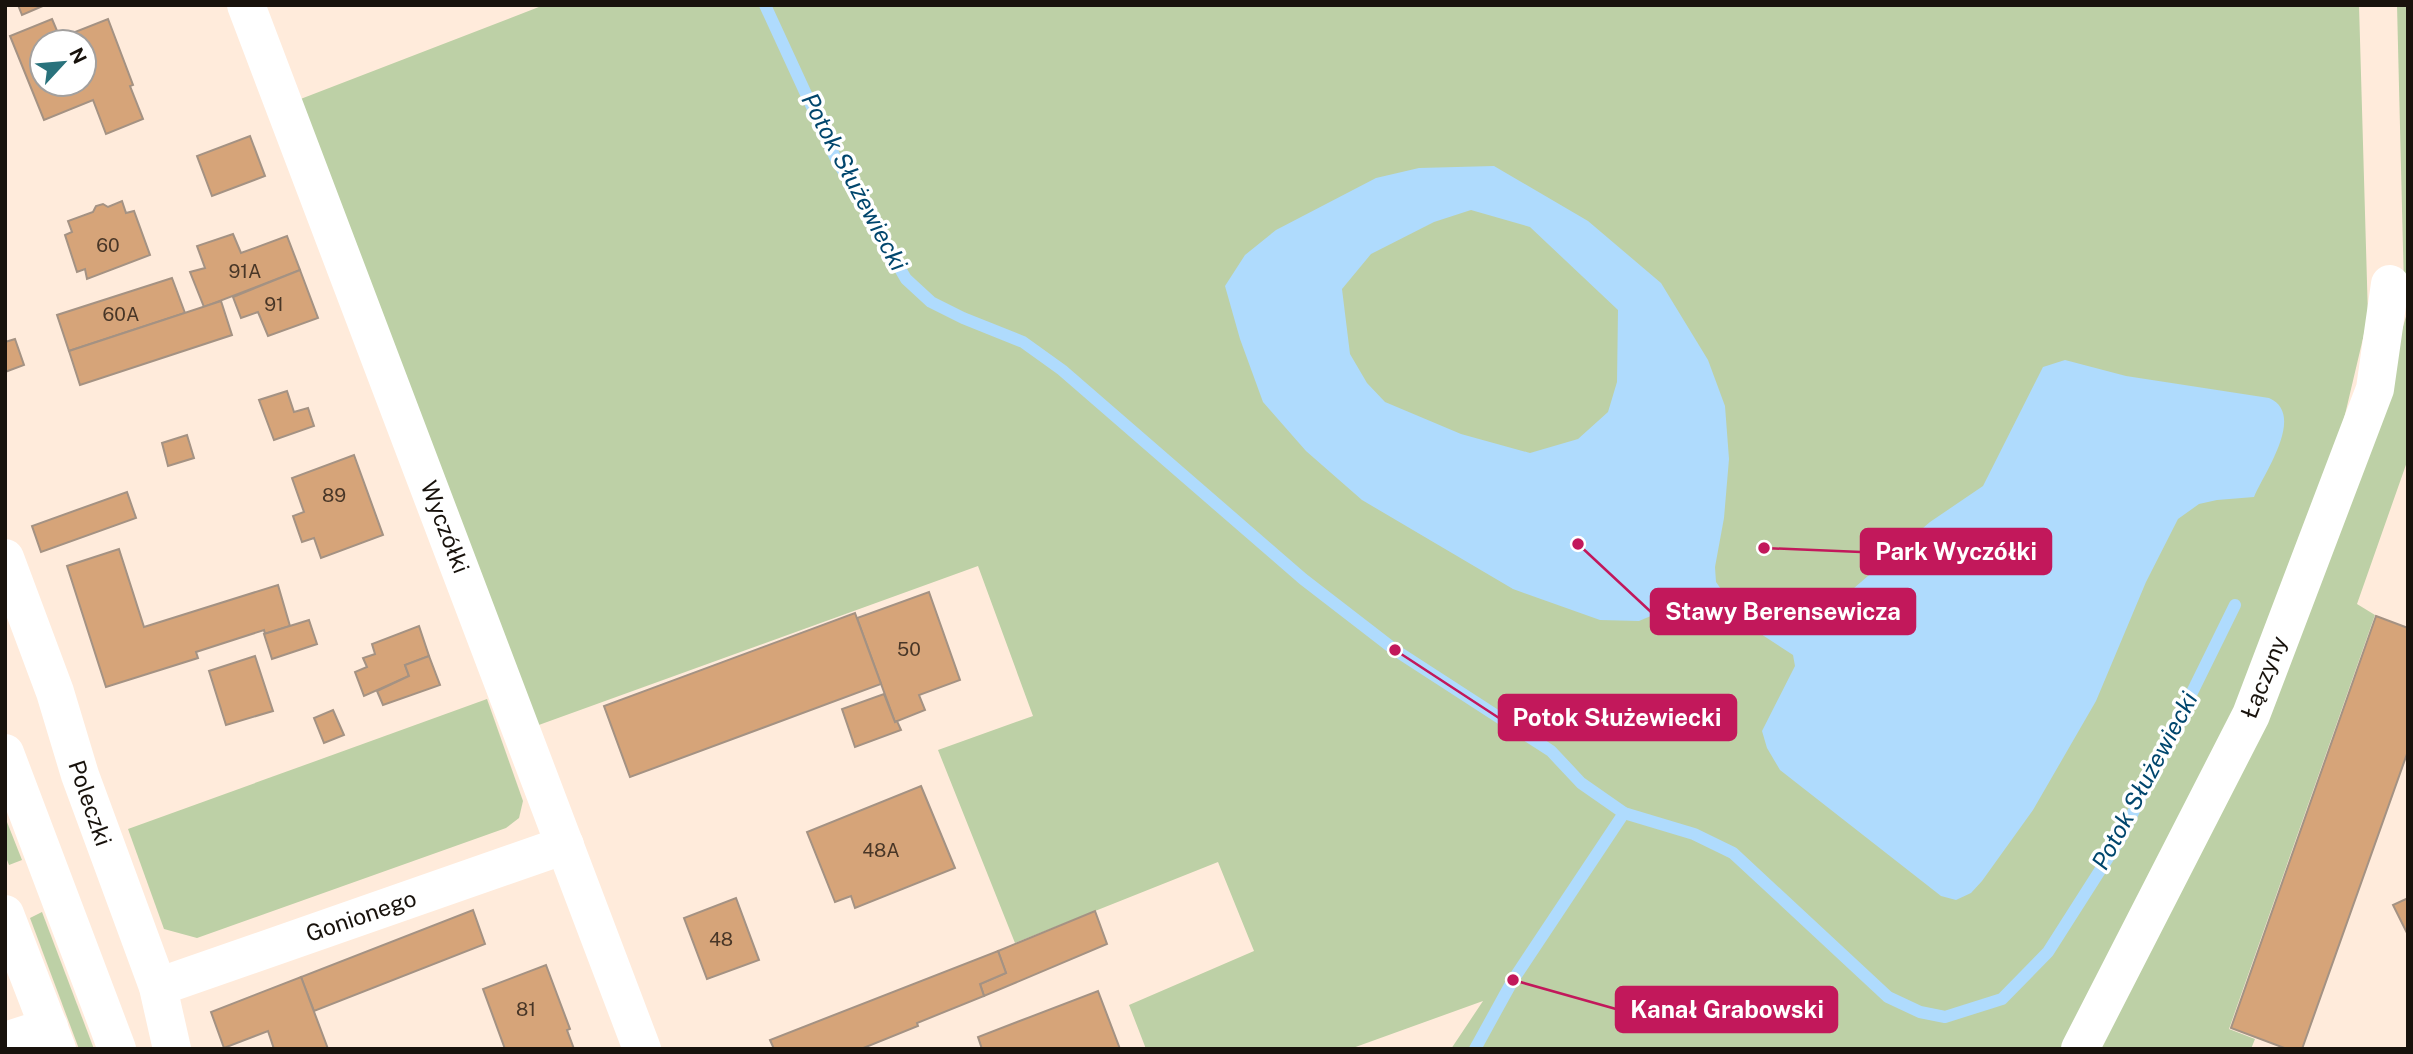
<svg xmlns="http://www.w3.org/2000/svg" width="2413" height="1054" viewBox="0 0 2413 1054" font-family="'Public Sans',sans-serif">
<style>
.green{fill:#bdd0a6}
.water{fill:#afdbfd;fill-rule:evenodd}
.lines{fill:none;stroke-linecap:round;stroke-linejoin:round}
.stream{stroke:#afdbfd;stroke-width:12}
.building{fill:#d6a479;stroke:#a49283;stroke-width:2;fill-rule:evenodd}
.minor{stroke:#fff;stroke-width:38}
.major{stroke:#fff;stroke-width:38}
.labels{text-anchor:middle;stroke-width:7;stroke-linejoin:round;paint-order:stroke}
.number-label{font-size:19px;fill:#483627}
.street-label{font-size:23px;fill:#18120c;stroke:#fff}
.water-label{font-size:24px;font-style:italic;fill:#00466d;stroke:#fff}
.leader{fill:none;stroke:#c2185b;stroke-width:2.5}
.callout-dot{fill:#c2185b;stroke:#fff;stroke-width:2.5}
.callout{fill:#c2185b;stroke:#c2185b;stroke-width:2.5}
.callout-label{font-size:24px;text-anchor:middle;font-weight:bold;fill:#fff}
</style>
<rect width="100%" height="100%" fill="#ffebdb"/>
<g class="green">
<polygon points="544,5 2359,5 2368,317 2331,474 2231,731 2065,1049 1451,1049 1483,1001 1350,1049 1146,1049 1129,1005 1254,951 1218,862 1015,943 938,750 1033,716 978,566 536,726 298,100"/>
<polygon points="2397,5 2408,5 2408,290 2404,289"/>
<polygon points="2408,310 2408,459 2357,604 2375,615 2229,1029 2255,1039 2251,1049 2096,1049 2366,449"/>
<polygon points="487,699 523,801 519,818 506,828 197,938 164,929 128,829"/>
<polygon points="5,817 22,860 9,865 5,855"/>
<polygon points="42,912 94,1049 79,1049 30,918"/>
</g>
<path class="water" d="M1494,166l94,55 73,62 47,77 17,46 4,53 -5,59 -9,49 1,15 7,10 66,39 15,-3 11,-6 115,-100 53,-36 60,-119 22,-7 61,16 143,22c37,16 -4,74 -15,99l-37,3 -18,4 -21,15 -32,63 -50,119 -63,109 -51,71 -11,12 -15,7 -15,-4 -161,-126 -13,-22 -5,-17 33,-65 -2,-11 -84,-55 -32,5 -38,16 -39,-1 -87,-31 -151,-89 -56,-49 -43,-49 -23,-63 -15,-53 20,-31 31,-25 100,-52 43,-10zM1471,210l59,17 88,83 -1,72 -9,30 -30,27 -48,14 -69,-19 -76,-32 -18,-19 -17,-29 -8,-65 29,-35 63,-32z"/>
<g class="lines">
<g class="stream">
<polyline points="765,5 835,157 906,279 931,302 963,318 1023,342 1062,370 1303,579 1395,650 1551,751 1581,783 1624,813 1694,834 1733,853 1888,997 1920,1012 1945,1017 2002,999 2048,952 2120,839 2235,605"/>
<polyline points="1475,1049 1513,980 1624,813"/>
</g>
</g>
<g class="building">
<polygon points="18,5 45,5 22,15"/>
<path d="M52,19l8,19 48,-19 25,66 -3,1 13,33 -37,15 -13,-34 -49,20 -34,-84zM42,42h42v42h-42z"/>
<polygon points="250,136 265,176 212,196 197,156"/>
<polygon points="122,201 126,213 134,211 150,255 87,279 85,269 77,272 65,235 72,232 68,221 93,212 96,206 103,204 108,207"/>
<polygon points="233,234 241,253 287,236 300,270 204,307 190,272 205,268 197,246"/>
<polygon points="300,270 318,318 268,336 258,312 241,318 233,297"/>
<polygon points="172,278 185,313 69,351 57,315"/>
<polygon points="221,301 232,335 80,385 69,351"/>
<polygon points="15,339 24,365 5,372 5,342"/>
<polygon points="287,391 294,412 308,408 314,426 274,440 259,400"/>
<polygon points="187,435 194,458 168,466 162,443"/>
<polygon points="354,455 383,535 321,558 314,538 302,542 293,516 304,512 292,478"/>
<polygon points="127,492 136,518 41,552 32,526"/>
<polygon points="119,549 144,627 278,585 290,626 265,634 264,630 196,652 198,658 106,687 67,566"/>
<polygon points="929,592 960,680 919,695 925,710 895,722 857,618"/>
<polygon points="855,613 881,684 630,777 604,706"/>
<polygon points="2376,616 2408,628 2408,751 2302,1049 2287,1049 2231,1028"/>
<polygon points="309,620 317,644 272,659 264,634"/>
<polygon points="419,626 429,656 405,665 409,676 364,696 355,672 367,667 363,658 375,654 372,644"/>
<polygon points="255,656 273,711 226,725 209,671"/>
<polygon points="429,656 440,685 383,705 377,691 409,676 405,665"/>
<polygon points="884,694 895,722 897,721 901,730 855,747 842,709"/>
<polygon points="333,710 344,735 324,743 314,718"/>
<polygon points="921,786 955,868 855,908 851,896 835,902 807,832"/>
<polygon points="736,898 759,960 707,979 684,918"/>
<polygon points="2408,898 2408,935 2393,905"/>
<polygon points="473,910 485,944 314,1011 301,977"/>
<polygon points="1095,911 1107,944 984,996 980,984 1006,973 998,951"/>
<polygon points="998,951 1006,973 980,984 984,996 917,1023 918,1026 861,1049 774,1049 770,1040"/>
<polygon points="546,965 570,1029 567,1030 574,1049 505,1049 483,989"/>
<polygon points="301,977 328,1049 274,1049 268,1031 224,1048 211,1012"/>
<polygon points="1098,991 1120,1049 982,1049 978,1037"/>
</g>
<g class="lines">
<g class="minor">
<polyline points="246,5 642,1049"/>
<polyline points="5,558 55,692 80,775 158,987 172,1049"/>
<polyline points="158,987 565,845"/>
<polyline points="5,1041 49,1027"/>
<polyline points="2080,1049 2251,715 2375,389 2390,284"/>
</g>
<g class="major">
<polyline points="5,753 117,1049"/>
<polyline points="5,914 57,1049"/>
</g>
</g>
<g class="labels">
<g class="number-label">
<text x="108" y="252">60</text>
<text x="245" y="278">91A</text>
<text x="274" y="311">91</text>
<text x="121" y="321">60A</text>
<text x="334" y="502">89</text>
<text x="909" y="656">50</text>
<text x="881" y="857">48A</text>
<text x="721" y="946">48</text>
<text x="526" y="1016">81</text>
</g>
<g class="street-label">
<text transform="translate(445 527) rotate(69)" y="8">Wyczółki</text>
<text transform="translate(2264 677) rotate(-68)" y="8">Łączyny</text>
<text transform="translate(90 803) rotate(71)" y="8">Poleczki</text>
<text transform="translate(361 916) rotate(-19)" y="8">Gonionego</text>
</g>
<g class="water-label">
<text transform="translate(854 182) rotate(62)" y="8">Potok Służewiecki</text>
<text transform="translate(2145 781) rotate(-62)" y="8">Potok Służewiecki</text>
</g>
</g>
<path class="leader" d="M1764 548L1861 552M1578 544L1651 612M1395 650L1499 718M1513 980L1616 1009"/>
<g class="callout-dot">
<circle cx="1764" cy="548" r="7"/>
<circle cx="1578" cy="544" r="7"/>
<circle cx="1395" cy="650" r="7"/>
<circle cx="1513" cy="980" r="7"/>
</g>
<g class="callout">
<rect x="1861" y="529" width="190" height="45" rx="7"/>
<rect x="1651" y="589" width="264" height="45" rx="7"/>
<rect x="1499" y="695" width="237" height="45" rx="7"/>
<rect x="1616" y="987" width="221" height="45" rx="7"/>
</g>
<g class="callout-label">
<text x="1956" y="560">Park Wyczółki</text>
<text x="1783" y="620">Stawy Berensewicza</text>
<text x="1617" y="726">Potok Służewiecki</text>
<text x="1727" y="1018">Kanał Grabowski</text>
</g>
<rect width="2413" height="1054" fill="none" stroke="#18120c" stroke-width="14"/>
<g transform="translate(63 63) rotate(64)"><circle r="33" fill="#ffffff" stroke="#a3a09e" stroke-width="2"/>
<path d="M0-5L12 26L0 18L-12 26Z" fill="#29727c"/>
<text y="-10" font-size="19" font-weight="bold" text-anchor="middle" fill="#18120c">N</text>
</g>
</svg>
